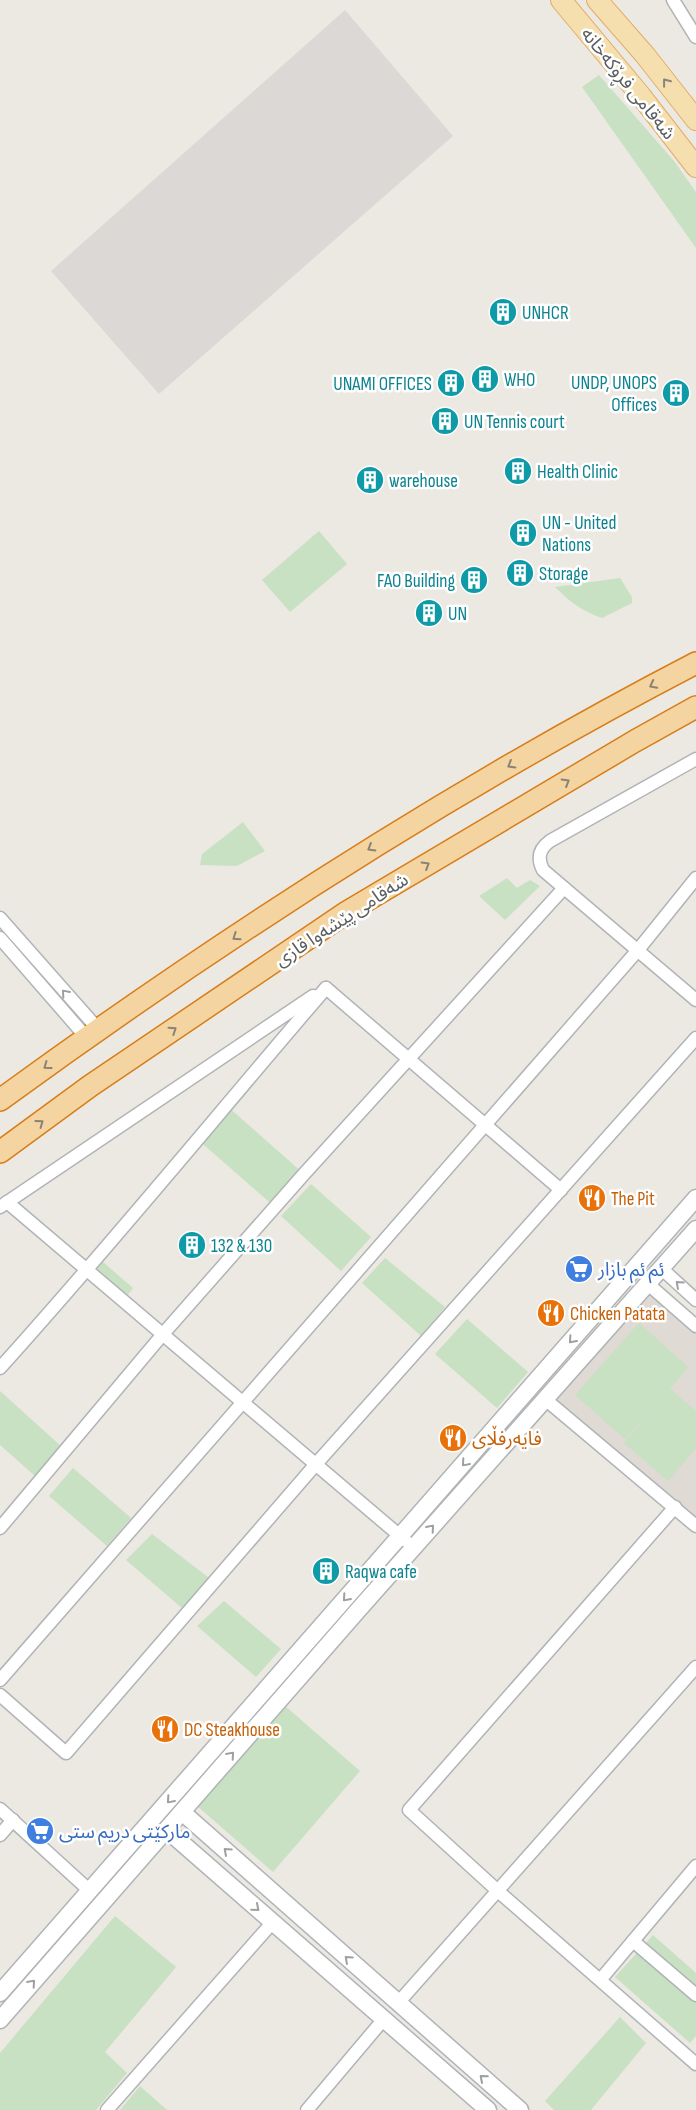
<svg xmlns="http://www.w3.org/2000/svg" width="696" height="2110" viewBox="0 0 696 2110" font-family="'Sofia Sans Condensed','Noto Sans Arabic',sans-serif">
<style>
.industrial{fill:#dbd8d5}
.education{fill:#dfdad4}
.green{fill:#c7e1c2}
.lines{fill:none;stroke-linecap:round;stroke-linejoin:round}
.minor-casing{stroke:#b0b4b7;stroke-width:15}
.tertiary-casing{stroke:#b0b4b7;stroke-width:19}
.primary-casing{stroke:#e2ac66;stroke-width:22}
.trunk-casing{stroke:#d87d18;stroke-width:24}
.minor{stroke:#fff;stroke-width:12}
.tertiary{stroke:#fff;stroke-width:16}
.primary{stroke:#f6dfae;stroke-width:20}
.trunk{stroke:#f4d5a2;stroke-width:21}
.oneway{stroke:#8a8579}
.oneway2{stroke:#898275}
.oneway3{stroke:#9d9fa1}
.labels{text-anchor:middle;stroke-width:5;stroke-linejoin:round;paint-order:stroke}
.street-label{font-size:19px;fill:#5b5f62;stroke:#fff}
.culture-label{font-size:19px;fill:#0d838f;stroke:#fff;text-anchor:start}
.food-label{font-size:19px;fill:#c56008;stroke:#fff;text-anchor:start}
.shop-label{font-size:19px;fill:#366cbe;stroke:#fff;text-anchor:start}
</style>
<rect width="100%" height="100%" fill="#ece9e3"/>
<polygon class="industrial" points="345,10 453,136 159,394 51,271"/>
<polygon class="education" points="648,1284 696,1326 696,1530 545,1399"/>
<g class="green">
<polygon points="599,75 674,161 696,192 696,248 582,87"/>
<polygon points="319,531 347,564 290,612 262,580"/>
<path d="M620,578l12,19v6l-30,15c-19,-6 -33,-17 -47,-31z"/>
<polygon points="243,822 265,851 237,866 200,865 202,854"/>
<polygon points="507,878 517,888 530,880 540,886 505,920 479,896"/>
<polygon points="226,1105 304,1174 275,1207 196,1138"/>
<polygon points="311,1184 371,1237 341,1271 281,1216"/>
<polygon points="122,1233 125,1236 103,1262 133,1288 127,1296 92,1267"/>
<polygon points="385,1258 445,1307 421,1336 362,1283"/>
<polygon points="467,1319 528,1372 497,1408 435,1354"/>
<polygon points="639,1323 688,1367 670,1389 696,1411 696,1448 668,1481 624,1443 654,1407 625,1439 575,1395"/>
<polygon points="0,1391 62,1447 35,1476 0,1445"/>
<polygon points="73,1468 131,1518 107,1546 49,1496"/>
<polygon points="152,1534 213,1581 183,1609 126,1560"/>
<polygon points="224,1601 281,1649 256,1677 197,1626"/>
<polygon points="284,1705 360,1771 273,1872 197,1806"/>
<polygon points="115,1916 176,1967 105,2052 127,2073 96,2110 0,2110 0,2053"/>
<polygon points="653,1935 696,1973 696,2036 690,2043 615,1977"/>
<polygon points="620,2017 646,2043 591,2110 554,2110 545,2101"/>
<polygon points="140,2086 167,2110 120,2110"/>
</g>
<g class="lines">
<defs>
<g id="minor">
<polyline points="673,0 696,37"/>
<path d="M696,759l-146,82c-11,8 -13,17 -7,29l153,130"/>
<polyline points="0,918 98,1029"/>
<polyline points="0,938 86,1037"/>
<polyline points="326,988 561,1190"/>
<polyline points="7,1202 406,1541"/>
<polyline points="0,1207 313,996"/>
<polyline points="662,1269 696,1300"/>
<polyline points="648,1284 696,1326"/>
<path d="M0,1368c112,-124 217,-253 326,-380"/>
<polyline points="545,1399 696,1526"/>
<polyline points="675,1507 409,1810 499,1892 696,2064"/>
<polyline points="0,1528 163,1334 304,1174 564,888"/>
<polyline points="0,1680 638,950 696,878"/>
<polyline points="0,1695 66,1753 316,1464 696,1038"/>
<polyline points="0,1809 90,1891"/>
<polyline points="0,1835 13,1820"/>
<polyline points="633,1941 696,1995"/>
<polyline points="601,1979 696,1866"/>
<polyline points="398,2003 696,1667"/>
<polyline points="107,2110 272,1923"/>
<polyline points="307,2110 383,2020"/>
</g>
<g id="tertiary">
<polyline points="182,1812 520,2110"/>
<polyline points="167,1830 488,2110"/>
<polyline points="0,1993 696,1198"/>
<polyline points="0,2020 360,1608 696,1229"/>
</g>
<g id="primary">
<polyline points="561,0 641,96 696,167"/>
<polyline points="597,0 645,55 696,120"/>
</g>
<g id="trunk">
<path d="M0,1100c221,-161 453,-311 696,-437"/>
<polyline points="0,1152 90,1086 347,912 635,741 696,707"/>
</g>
</defs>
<use href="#minor" class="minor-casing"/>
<use href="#tertiary" class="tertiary-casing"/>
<use href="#primary" class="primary-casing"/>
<use href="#trunk" class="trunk-casing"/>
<use href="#minor" class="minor"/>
<use href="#tertiary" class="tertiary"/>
<use href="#primary" class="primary"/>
<use href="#trunk" class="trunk"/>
</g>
<defs><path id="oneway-chevron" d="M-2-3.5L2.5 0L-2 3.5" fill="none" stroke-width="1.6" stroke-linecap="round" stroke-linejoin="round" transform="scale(1.25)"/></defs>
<use class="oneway" href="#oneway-chevron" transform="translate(666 82) rotate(-128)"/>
<g class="oneway2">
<use href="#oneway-chevron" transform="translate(653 685) rotate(153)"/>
<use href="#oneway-chevron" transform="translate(511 765) rotate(149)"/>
<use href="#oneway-chevron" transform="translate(566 782) rotate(-31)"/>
<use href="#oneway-chevron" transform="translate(371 848) rotate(149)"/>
<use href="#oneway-chevron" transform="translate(426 865) rotate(-31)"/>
<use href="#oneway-chevron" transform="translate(236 937) rotate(146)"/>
<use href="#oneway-chevron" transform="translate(173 1030) rotate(-34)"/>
<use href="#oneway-chevron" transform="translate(47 1066) rotate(144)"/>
<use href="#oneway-chevron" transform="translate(40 1123) rotate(-36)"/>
</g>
<g class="oneway3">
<use href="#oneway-chevron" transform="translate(65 993) rotate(-131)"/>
<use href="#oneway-chevron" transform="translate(679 1284) rotate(-138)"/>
<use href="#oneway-chevron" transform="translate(572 1340) rotate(132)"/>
<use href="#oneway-chevron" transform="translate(465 1463) rotate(131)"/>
<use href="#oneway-chevron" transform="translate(431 1528) rotate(-49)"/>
<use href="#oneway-chevron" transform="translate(346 1598) rotate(131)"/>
<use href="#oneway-chevron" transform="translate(231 1755) rotate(-49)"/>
<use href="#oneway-chevron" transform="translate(170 1800) rotate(131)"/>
<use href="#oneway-chevron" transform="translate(227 1851) rotate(-138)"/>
<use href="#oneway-chevron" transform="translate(256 1908) rotate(41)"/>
<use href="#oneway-chevron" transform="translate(348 1959) rotate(-138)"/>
<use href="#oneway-chevron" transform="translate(32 1983) rotate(-49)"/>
<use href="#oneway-chevron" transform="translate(483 2078) rotate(-139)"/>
</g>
<defs>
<symbol id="building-disc" viewBox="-11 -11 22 22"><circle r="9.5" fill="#0f9aa8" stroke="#fff"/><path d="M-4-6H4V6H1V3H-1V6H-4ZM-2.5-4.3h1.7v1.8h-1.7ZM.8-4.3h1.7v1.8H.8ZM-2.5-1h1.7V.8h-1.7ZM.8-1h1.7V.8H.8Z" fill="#fff"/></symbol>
<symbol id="restaurant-disc" viewBox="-11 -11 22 22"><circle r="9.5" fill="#e8710a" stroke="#fff"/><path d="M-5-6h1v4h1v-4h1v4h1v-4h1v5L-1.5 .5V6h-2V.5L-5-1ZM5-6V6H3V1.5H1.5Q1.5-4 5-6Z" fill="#fff"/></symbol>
<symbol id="supermarket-disc" viewBox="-11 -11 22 22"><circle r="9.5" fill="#3f7fe0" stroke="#fff"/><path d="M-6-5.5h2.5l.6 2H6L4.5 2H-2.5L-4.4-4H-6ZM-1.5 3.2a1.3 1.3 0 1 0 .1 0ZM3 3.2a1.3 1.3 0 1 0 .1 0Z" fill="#fff"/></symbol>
</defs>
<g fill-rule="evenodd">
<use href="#building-disc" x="487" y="296" width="32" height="32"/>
<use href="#building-disc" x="469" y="363" width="32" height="32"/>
<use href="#building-disc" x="435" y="367" width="32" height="32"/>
<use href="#building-disc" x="660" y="377" width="32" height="32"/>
<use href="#building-disc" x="429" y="405" width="32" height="32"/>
<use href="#building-disc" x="502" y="455" width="32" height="32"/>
<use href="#building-disc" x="354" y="464" width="32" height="32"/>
<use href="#building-disc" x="507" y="517" width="32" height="32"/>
<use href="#building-disc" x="504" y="557" width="32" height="32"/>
<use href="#building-disc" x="458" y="564" width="32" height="32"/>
<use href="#building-disc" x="413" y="597" width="32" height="32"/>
<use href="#restaurant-disc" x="576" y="1182" width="32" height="32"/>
<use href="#building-disc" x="176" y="1229" width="32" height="32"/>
<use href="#supermarket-disc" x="563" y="1253" width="32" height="32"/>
<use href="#restaurant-disc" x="535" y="1297" width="32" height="32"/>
<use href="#restaurant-disc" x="437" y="1422" width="32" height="32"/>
<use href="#building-disc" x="310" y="1555" width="32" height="32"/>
<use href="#restaurant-disc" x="149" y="1713" width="32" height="32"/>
<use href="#supermarket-disc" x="24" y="1815" width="32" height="32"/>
</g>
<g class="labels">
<g class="street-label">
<text transform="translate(629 83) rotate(51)" y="7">شەقامی فڕۆکەخانە</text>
<text transform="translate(341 919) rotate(-33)" y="7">شەقامی پێشەوا قازی</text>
</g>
<g class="culture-label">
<text x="522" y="319">UNHCR</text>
<text x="504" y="386">WHO</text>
<text x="657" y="389" text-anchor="end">UNDP, UNOPS<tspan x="657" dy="22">Offices</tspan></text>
<text x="432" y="390" text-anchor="end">UNAMI OFFICES</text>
<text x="464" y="428">UN Tennis court</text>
<text x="537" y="478">Health Clinic</text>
<text x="389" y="487">warehouse</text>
<text x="542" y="529">UN - United<tspan x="542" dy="22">Nations</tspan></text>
<text x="539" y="580">Storage</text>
<text x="455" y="587" text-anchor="end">FAO Building</text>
<text x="448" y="620">UN</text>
<text x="211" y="1252">132 &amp; 130</text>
<text x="345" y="1578">Raqwa cafe</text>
</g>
<g class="food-label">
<text x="611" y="1205">The Pit</text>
<text x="570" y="1320">Chicken Patata</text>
<text x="472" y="1445">فايەرفڵای</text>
<text x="184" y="1736">DC Steakhouse</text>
</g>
<g class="shop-label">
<text x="598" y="1276">ئم ئم بازار</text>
<text x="59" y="1838">مارکێتی دریم ستی</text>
</g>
</g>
</svg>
